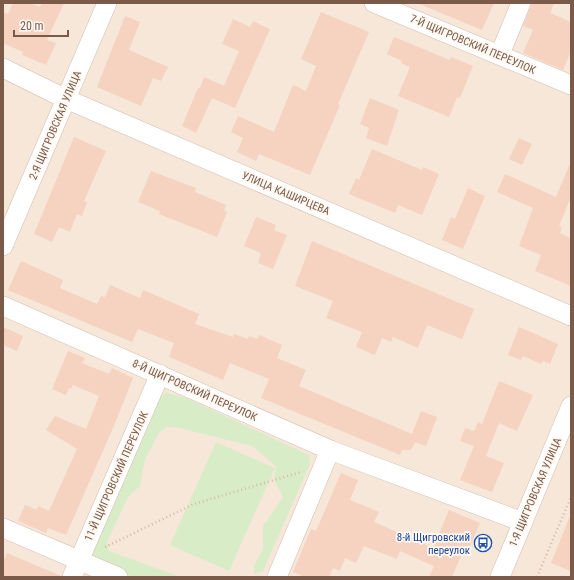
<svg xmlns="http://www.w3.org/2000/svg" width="574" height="580" viewBox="0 0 574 580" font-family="'Roboto Condensed',sans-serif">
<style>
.residential{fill:#f6e7d8}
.green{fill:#d8edc7}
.building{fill:#f5d3c0}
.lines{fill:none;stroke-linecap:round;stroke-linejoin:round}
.minor-casing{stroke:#d2bcae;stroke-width:20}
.path{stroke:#dbb6a2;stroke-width:2.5;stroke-dasharray:1 3;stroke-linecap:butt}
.minor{stroke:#fff;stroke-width:19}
.labels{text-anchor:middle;stroke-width:3.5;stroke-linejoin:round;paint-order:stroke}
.street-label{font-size:11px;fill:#7c5a4a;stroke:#fff9f2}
.transit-label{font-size:11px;fill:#164399;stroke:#fff9f2;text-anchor:end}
</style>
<rect width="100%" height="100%" fill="#fef6ea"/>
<rect class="residential" x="3" y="3" width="568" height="574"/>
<g class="green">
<polygon points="166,393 184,397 309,455 310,464 263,571 254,574 254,565 263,549 263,526 283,497 274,480 276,466 252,446 175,427 166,427 159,433 145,459 140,486 128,497 107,542 109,551 181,577 133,577 93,560 89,547 158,398"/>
<polygon points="216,442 275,468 229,571 170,545"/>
</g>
<g class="building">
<polygon points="13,3 29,3 40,7 42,3 64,3 47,40 56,43 46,65 22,55 23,52 3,43 3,12 8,14"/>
<polygon points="417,3 494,3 482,30"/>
<polygon points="532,3 554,3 550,13 571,22 571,51 563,70 523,53 533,30 523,26"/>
<polygon points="321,12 369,32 338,104 340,105 310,175 259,154 256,161 237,152 243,138 231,132 238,116 274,132 293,85 306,91 316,66 301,59"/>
<polygon points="125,16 140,22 129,50 168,67 161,81 153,78 141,106 97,87"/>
<polygon points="233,19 250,27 253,21 270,29 235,108 212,98 196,133 182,126 198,88 200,88 204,77 224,86 239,51 222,44"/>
<polygon points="394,37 450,60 451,57 473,66 460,98 457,97 449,117 398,96 410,67 401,63 402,61 387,54"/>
<polygon points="370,98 399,110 387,146 366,138 369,128 360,124"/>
<polygon points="74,137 106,151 84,201 87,202 82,216 77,214 70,232 59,227 52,242 34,234"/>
<polygon points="519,138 532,144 522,165 509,159"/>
<polygon points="372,149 422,170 423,167 439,174 422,215 398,205 395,213 349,194 356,178 359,180"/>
<polygon points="571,161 571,197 559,226 562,227 560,233 571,238 571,286 535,271 541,255 519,246 533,208 497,192 505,174 556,197"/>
<polygon points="151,171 196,188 195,192 226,205 224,211 227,212 217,237 159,214 160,211 138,202"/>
<polygon points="468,188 485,196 463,249 442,240 451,217 455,219"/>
<polygon points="256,217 276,225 274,230 287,235 273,269 258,263 261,253 244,246"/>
<polygon points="312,241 474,309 462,339 427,325 418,348 393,337 391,342 382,338 375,355 356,347 362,332 326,318 333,301 295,286"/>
<polygon points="21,261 63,280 60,288 97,304 101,296 105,297 110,285 140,298 143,290 199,314 195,324 233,337 234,334 248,339 249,336 257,339 259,335 282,345 277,358 306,370 299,386 412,434 421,411 437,417 426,446 415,442 411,450 402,450 400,455 261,398 269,379 230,363 223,380 169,357 174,343 138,329 132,342 8,290"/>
<polygon points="3,327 23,336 17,351 3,345"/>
<polygon points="519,327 558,344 550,364 543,361 541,364 523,356 521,360 508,355"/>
<polygon points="68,351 85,358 82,363 109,374 112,368 133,378 113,428 66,535 48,528 46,533 18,521 25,505 37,510 38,506 49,511 77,449 46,430 55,416 86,429 99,396 73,385 71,389 69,388 66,395 52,389"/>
<polygon points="499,381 533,395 517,431 499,423 486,456 504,463 492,492 460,480 474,446 460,441 465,428 474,431 478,422 482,424"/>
<polygon points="341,473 358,480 350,500 379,512 374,522 433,548 449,510 480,523 468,551 464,549 452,577 429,577 434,566 400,551 397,559 364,546 356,563 345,558 340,571 333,568 329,577 305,577 293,572 311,529 316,531"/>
<polygon points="570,516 571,516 571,571 551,563"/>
<polygon points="7,553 61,576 61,577 3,577 3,562"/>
</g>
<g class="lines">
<defs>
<g id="minor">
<polyline points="374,3 571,85"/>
<polyline points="500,54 521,3"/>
<polyline points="3,68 66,99 571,316"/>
<polyline points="3,246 107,3"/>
<polyline points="3,306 330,450 523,522"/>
<polyline points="3,528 118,577"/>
<polyline points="72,577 160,374"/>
<polyline points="277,577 330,450"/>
<polyline points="500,577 571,406"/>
</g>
</defs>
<use href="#minor" class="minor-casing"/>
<g class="path">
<polyline points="105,547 194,504 301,472"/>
<polyline points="537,577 571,497"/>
</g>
<use href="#minor" class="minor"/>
</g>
<defs>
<symbol id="bus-ring" viewBox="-11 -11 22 22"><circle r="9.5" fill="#fff9f2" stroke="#1a4fb4" stroke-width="1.5"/><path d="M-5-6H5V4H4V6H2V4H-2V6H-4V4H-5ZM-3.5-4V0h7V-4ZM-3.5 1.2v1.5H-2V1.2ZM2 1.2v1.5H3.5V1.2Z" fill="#1a4fb4"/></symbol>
</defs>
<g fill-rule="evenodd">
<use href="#bus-ring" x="473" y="533" width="20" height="20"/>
</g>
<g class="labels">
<g class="street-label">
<text transform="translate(473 44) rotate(23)" y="4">7-Й ЩИГРОВСКИЙ ПЕРЕУЛОК</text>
<text transform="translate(55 125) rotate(-67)" y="4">2-Я ЩИГРОВСКАЯ УЛИЦА</text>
<text transform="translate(286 193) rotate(23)" y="4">УЛИЦА КАШИРЦЕВА</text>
<text transform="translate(195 390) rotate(24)" y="4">8-Й ЩИГРОВСКИЙ ПЕРЕУЛОК</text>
<text transform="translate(116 476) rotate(-66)" y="4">11-Й ЩИГРОВСКИЙ ПЕРЕУЛОК</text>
<text transform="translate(535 492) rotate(-67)" y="4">1-Я ЩИГРОВСКАЯ УЛИЦА</text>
</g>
<g class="transit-label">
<text x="470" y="541">8-й Щигровский<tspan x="470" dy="13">переулок</tspan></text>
</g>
</g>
<rect width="574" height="580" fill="none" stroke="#7c5a4a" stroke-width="8"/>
<path d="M14 30v6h54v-6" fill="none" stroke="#7c5a4a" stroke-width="2"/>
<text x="20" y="30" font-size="12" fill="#7c5a4a" stroke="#fff9f2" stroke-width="3" paint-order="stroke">20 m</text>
</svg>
